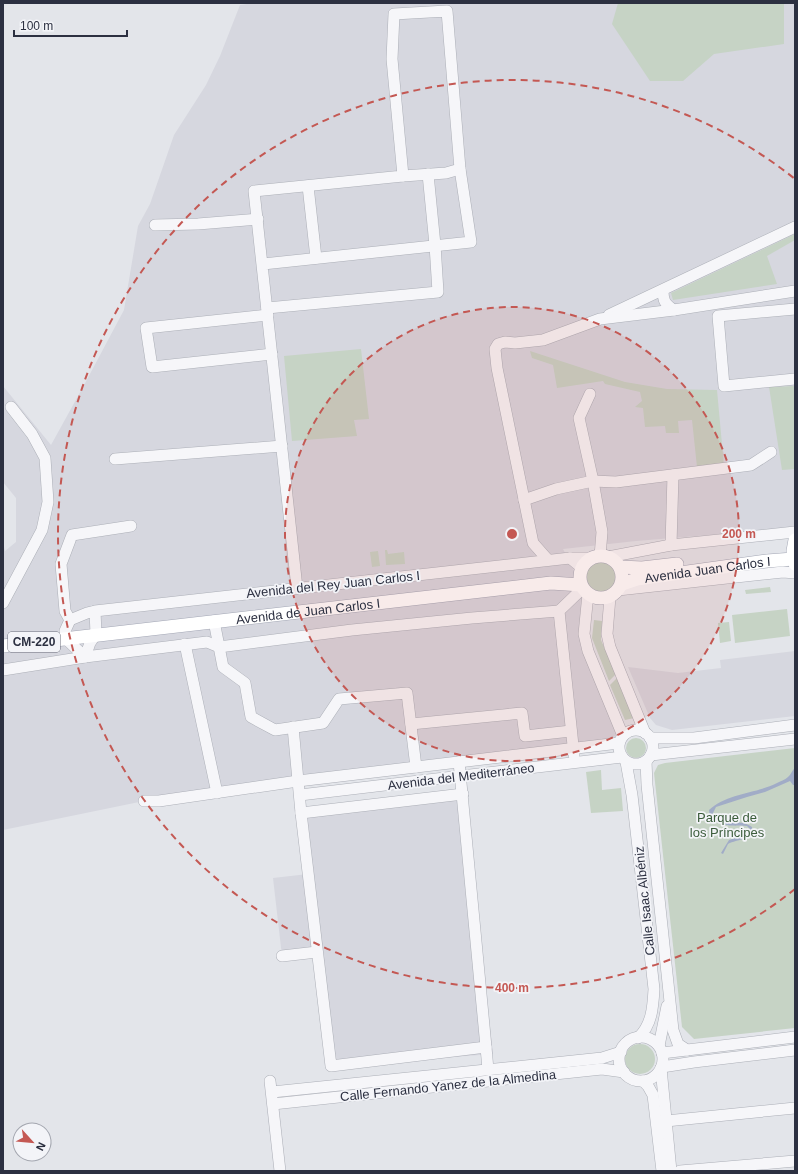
<svg xmlns="http://www.w3.org/2000/svg" width="798" height="1174" viewBox="0 0 798 1174" font-family="Arial,sans-serif">
<style>
.built{fill:#d6d7df}
.green{fill:#c6d3c5}
.water{fill:#a1acc7}
.lines{fill:none;stroke-linecap:round;stroke-linejoin:round}
.minor-casing{stroke:#acafb7;stroke-width:12}
.major-casing{stroke:#a3a7b5;stroke-width:14}
.minor{stroke:#f6f6f9;stroke-width:11}
.major{stroke:#fff;stroke-width:13}
.ring{fill:none;stroke:#c45853;stroke-width:2;stroke-dasharray:7 5}
.labels{text-anchor:middle;stroke-width:3.5;stroke-linejoin:round;paint-order:stroke}
.shield{fill:#f3f4f8;stroke:#686b78;stroke-width:1}
.shield-label{font-size:12px;font-weight:bold;fill:#2c3041}
.street-label{font-size:13px;fill:#2c3041;stroke:#f3f4f8}
.park-label{font-size:13px;fill:#3b5c3b;stroke:#f3f4f8}
.centre{fill:#c45853;stroke:#f3f4f8;stroke-width:2}
.ring-label{font-size:12px;text-anchor:middle;font-weight:bold;fill:#c45853;stroke:#f3f4f8;stroke-width:3.5;stroke-linejoin:round;paint-order:stroke}
</style>
<rect width="100%" height="100%" fill="#e3e5ea"/>
<g class="built">
<polygon points="254,3 795,3 794,528 636,541 563,549 583,588 584,630 620,741 144,801 3,830 3,543 5,551 16,542 16,498 3,482 3,386 51,445 83,387 124,310 138,226 150,204 174,135 206,85 220,56 240,5"/>
<polygon points="795,651 795,716 672,730 656,725 650,718 628,667 678,673 721,668 720,660"/>
<polygon points="463,794 493,1054 331,1066 317,952 282,956 273,878 308,874 301,813"/>
</g>
<g class="green">
<polygon points="618,3 784,3 784,44 714,54 683,81 650,81 612,24"/>
<polygon points="795,234 795,240 767,256 777,284 673,300 671,293"/>
<polygon points="361,349 369,419 354,420 357,436 292,441 284,356"/>
<polygon points="530,351 625,382 667,389 717,390 724,466 697,467 692,420 678,421 679,433 666,433 665,426 645,427 643,408 635,407 642,401 640,392 605,384 603,381 557,388 553,365 532,358"/>
<polygon points="795,386 795,469 782,470 769,387"/>
<polygon points="385,550 387,550 388,554 404,552 405,564 386,565"/>
<polygon points="378,551 380,566 372,567 370,552"/>
<circle cx="600" cy="577" r="16"/>
<polygon points="770,587 771,592 746,594 745,590"/>
<polygon points="787,609 790,636 735,643 732,615"/>
<polygon points="594,620 602,621 601,640 616,674 609,681 592,638"/>
<polygon points="729,622 731,641 720,643 718,623"/>
<polygon points="617,678 634,718 625,720 610,685"/>
<circle cx="636" cy="748" r="10"/>
<polygon points="795,748 795,1028 694,1039 682,1027 654,773 658,765 665,763"/>
<polygon points="601,770 602,790 621,788 623,811 591,813 586,772"/>
<circle cx="640" cy="1059" r="15"/>
</g>
<path class="water" d="M795,768v17h-2l-3,-4 -25,11 -18,5 -31,10 -4,8c5,3 9,6 15,7 11,2 13,-2 25,5 2,13 -14,12 -24,17l-5,10 -2,-1 8,-13 19,-6 2,-5 -3,-3c-18,-1 -21,2 -37,-8l-1,-8c18,-17 46,-16 68,-27 3,-2 8,-3 11,-6 3,-2 4,-7 7,-9z"/>
<g class="lines">
<defs>
<g id="minor">
<polyline points="403,176 446,173 460,169"/>
<polyline points="308,186 316,258"/>
<polyline points="155,225 198,224 258,219"/>
<polyline points="263,264 471,242 460,169 447,11 394,14 392,59 403,176 254,191 297,588"/>
<path d="M663,290c0,11 2,14 11,20"/>
<polyline points="267,308 438,292 435,245 428,174"/>
<polyline points="795,309 718,316 724,386 795,379"/>
<polyline points="268,315 146,328 152,367 272,354"/>
<polyline points="609,315 795,227"/>
<polyline points="590,394 579,418 593,481 602,532 600,556"/>
<polyline points="115,459 282,446"/>
<polyline points="524,500 556,489 593,481 616,482 751,465 771,452"/>
<polyline points="671,545 673,475"/>
<polyline points="608,557 671,545 795,532"/>
<polyline points="570,558 582,568"/>
<polyline points="548,560 533,543 497,368 495,349 498,344 505,342 515,343 543,340 600,319 674,310 795,291"/>
<polyline points="618,590 783,572 795,573"/>
<polyline points="588,594 584,634 588,651 623,736"/>
<polyline points="610,597 607,634 610,647 645,733"/>
<polyline points="3,603 42,530 48,502 45,458 32,434 11,407"/>
<polyline points="95,611 96,634 90,643 85,657 65,638 65,631 70,620 87,613 95,611 570,558 592,558"/>
<polyline points="70,620 65,611 61,564 72,535 131,526"/>
<polyline points="214,621 223,667 245,683 251,717 275,730 323,723 339,699 407,693 416,767"/>
<polyline points="185,644 217,793"/>
<polyline points="3,670 85,657 207,642 219,647 352,630 472,618 559,611"/>
<polyline points="411,724 522,713 525,736 571,731"/>
<polyline points="293,727 301,813 331,1066 486,1047 459,762"/>
<circle cx="636" cy="747" r="17"/>
<polyline points="650,738 694,738 795,725"/>
<polyline points="574,755 559,611 583,588"/>
<polyline points="651,755 795,739"/>
<polyline points="646,761 647,785 673,1030 678,1044 687,1050"/>
<path d="M626,762l6,33 22,194c-1,18 -2,36 -16,49"/>
<polyline points="300,795 622,757"/>
<polyline points="144,801 159,801 298,781 619,743"/>
<polyline points="301,813 463,794"/>
<polyline points="282,956 317,952"/>
<circle cx="641" cy="1059" r="22"/>
<polyline points="659,1046 667,1006"/>
<polyline points="486,1047 488,1070"/>
<polyline points="662,1053 795,1037"/>
<polyline points="662,1067 694,1062 795,1050"/>
<polyline points="661,1068 671,1171"/>
<polyline points="270,1081 280,1171"/>
<polyline points="643,1081 648,1086 653,1095 662,1171"/>
<polyline points="272,1092 602,1058 621,1052"/>
<polyline points="273,1104 602,1069 624,1072"/>
<polyline points="666,1121 795,1108"/>
<polyline points="680,1171 795,1161"/>
</g>
<g id="major">
<polyline points="795,540 793,551 795,564"/>
<circle cx="601" cy="577" r="21"/>
<polyline points="620,567 642,568 677,564"/>
<path id="s1" d="M622,584l15,-5 130,-18 26,-2"/>
<path id="s2" d="M3,646l548,-63 30,2"/>
</g>
</defs>
<use href="#minor" class="minor-casing"/>
<use href="#major" class="major-casing"/>
<use href="#minor" class="minor"/>
<use href="#major" class="major"/>
</g>
<circle cx="512" cy="534" r="227" fill="#c45853" fill-opacity=".12"/>
<g class="ring">
<circle cx="512" cy="534" r="227"/>
<path d="M795 889A454 454 0 1 1 795 179"/>
</g>
<g class="labels">
<rect class="shield" x="8" y="632" width="52" height="20" rx="3"/>
<g class="shield-label">
<text x="34" y="646">CM-220</text>
</g>
<g class="street-label">
<text dy="5" stroke="none"><textPath href="#s1" startOffset="87">Avenida Juan Carlos I</textPath></text>
<text transform="translate(333 584) rotate(-6)" y="5">Avenida del Rey Juan Carlos I</text>
<text dy="5" stroke="none"><textPath href="#s2" startOffset="307">Avenida de Juan Carlos I</textPath></text>
<text transform="translate(461 776) rotate(-7)" y="5">Avenida del Mediterráneo</text>
<text transform="translate(644 901) rotate(-96)" y="5">Calle Isaac Albéniz</text>
<text transform="translate(448 1085) rotate(-6)" y="5">Calle Fernando Yanez de la Almedina</text>
</g>
<g class="park-label">
<text x="727" y="822">Parque de<tspan x="727" dy="15">los Príncipes</tspan></text>
</g>
</g>
<circle cx="512" cy="534" r="6" class="centre"/>
<g class="ring-label">
<text x="739" y="538">200 m</text>
<text x="512" y="992">400 m</text>
</g>
<rect width="798" height="1174" fill="none" stroke="#2c3041" stroke-width="8"/>
<g transform="translate(32 1142) rotate(117)"><circle r="19" fill="#f3f4f8" stroke="#a3a6af"/>
<path d="M0-3L7 15L0 10L-7 15Z" fill="#c45853"/>
<text y="-6" font-size="11" font-weight="bold" text-anchor="middle" fill="#2c3041">N</text>
</g>
<path d="M14 30v6h113v-6" fill="none" stroke="#2c3041" stroke-width="2"/>
<text x="20" y="30" font-size="12" fill="#2c3041" stroke="#f3f4f8" stroke-width="3" paint-order="stroke">100 m</text>
</svg>
